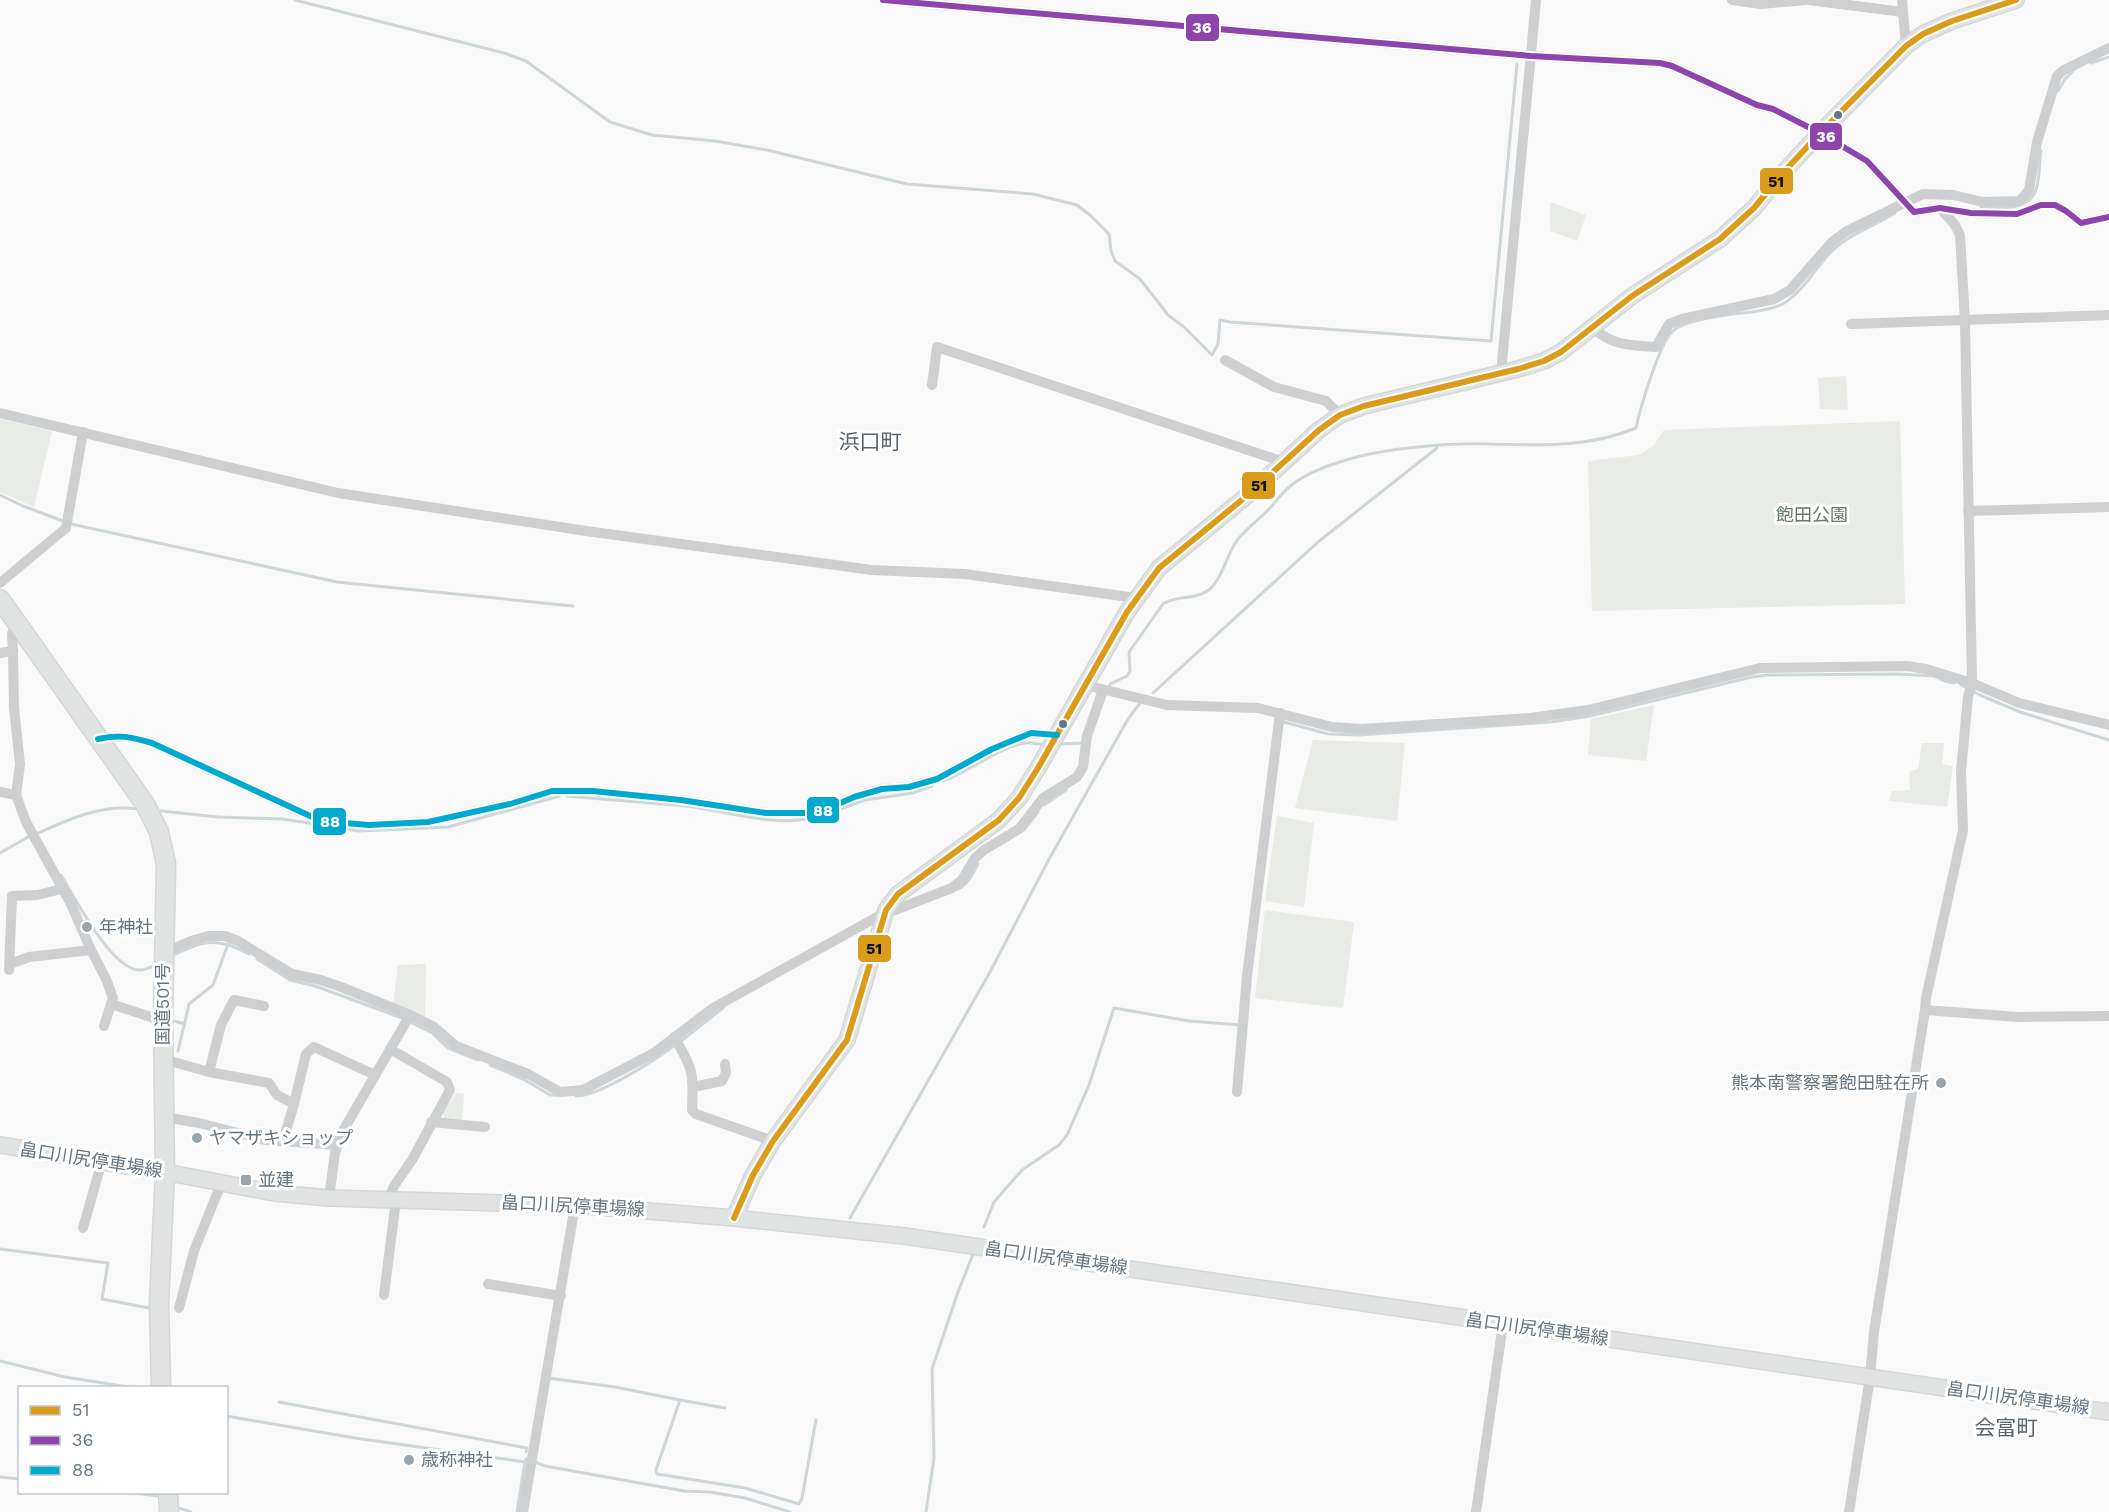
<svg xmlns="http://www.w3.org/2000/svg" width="2109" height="1512" viewBox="0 0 2109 1512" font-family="'Work Sans','Noto Sans JP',sans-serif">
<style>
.green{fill:#e8ebe6}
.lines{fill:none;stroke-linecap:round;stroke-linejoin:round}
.stream{stroke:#ced6d9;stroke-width:3}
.secondary-casing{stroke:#d5d6d7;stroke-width:18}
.trunk-casing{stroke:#d5d6d6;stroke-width:21}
.minor{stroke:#cecfd0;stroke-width:10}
.secondary{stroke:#e1e2e2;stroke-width:15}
.trunk{stroke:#e1e2e2;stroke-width:18}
.bus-1-casing{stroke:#fff;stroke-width:10}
.bus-2-casing{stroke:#fff;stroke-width:10}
.bus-3-casing{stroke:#fff;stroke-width:10}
.bus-1{stroke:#da9c1a;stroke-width:6}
.bus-2{stroke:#8e44ad;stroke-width:6}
.bus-3{stroke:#00a9ce;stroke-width:6}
.bus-dot{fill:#657683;stroke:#fff;stroke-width:2}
.poi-dot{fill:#99a4ac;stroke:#fff;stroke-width:2}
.labels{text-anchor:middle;stroke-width:6;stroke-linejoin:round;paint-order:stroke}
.park-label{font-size:18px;fill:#687a64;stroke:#fff}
.poi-label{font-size:18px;fill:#657683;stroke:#fff;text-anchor:start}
.street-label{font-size:18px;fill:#657683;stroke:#fff}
.quarter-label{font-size:21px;fill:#57646e;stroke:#fff}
.line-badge{stroke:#fff;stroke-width:2}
.badge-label{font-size:16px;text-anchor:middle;font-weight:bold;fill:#fff}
.pale-badge-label{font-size:16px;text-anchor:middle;font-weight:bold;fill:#111}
</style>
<rect width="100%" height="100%" fill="#f9f9f9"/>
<g class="green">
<polygon points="1550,202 1586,215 1577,241 1550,231"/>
<polygon points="1846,376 1848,410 1820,409 1818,378"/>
<polygon points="0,419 52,431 34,507 0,492"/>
<polygon points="1900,421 1905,604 1592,611 1588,461 1639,455 1653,446 1664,430"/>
<polygon points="1654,705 1646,761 1588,755 1591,719"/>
<polygon points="1313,740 1405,743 1397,821 1295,808"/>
<polygon points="1922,743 1944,743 1942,764 1953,766 1947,807 1889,801 1892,791 1910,790 1909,772 1918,769"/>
<polygon points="1277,816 1314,823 1304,907 1265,901"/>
<polygon points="1265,910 1354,922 1343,1008 1255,998"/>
<polygon points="426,964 425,1019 393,1006 398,965"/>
<polygon points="456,1093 464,1094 462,1121 445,1119 443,1113"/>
</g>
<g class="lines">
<g class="stream">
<polyline points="295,0 504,53 526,61 610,122 652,135 715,141 767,150 907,184 1033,194 1077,205 1091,216 1109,234 1111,251 1115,261 1140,279 1168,315 1184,327 1212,355 1218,344 1220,320 1230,322 1491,341 1517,64"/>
<polyline points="2091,63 2109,57"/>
<polyline points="2058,91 2065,79 2074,70"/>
<path d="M1981,207c18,1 48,4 55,-17 4,-12 3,-27 5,-39"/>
<polyline points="0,495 23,506 71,524 337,582 573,606"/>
<polyline points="1961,685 1980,695 2020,712 2109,740"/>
<path d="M1109,688l1,-4 17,-8 3,-5 -1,-19 34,-48c14,-10 33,-3 47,-15 13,-12 16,-33 26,-47 7,-11 20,-20 29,-29 7,-6 12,-14 18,-20 14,-16 40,-26 60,-32 40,-13 104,-18 145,-17 51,1 100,4 148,-16 4,-19 24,-88 38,-98 11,-9 44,-14 58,-16 14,-1 42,-4 54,-12 19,-13 30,-35 46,-51 18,-17 42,-25 63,-38"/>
<polyline points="1153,693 1318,542 1437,448"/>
<polyline points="1284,722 1328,734 1359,735 1551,722 1590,716 1752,677 1768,675 1898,674 1934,676 1944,681 1954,683"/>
<polyline points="1057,744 1084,743"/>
<path d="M943,781c26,-9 57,-35 83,-38 6,-1 12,2 19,1"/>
<path d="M567,796c40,4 80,6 119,10 41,5 96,24 136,9"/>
<polyline points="1044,805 1066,790"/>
<polyline points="840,809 865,800 913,793 932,786"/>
<polyline points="161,811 218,817 282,819 316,824"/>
<polyline points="335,827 358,831 448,827 560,796"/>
<polyline points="1024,830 1038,812"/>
<path d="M36,834c33,-15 65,-30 102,-25"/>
<polyline points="0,853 30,836"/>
<path d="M61,875c15,25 44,81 70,93 10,5 18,0 27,-4"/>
<path d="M958,889c10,-4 15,-16 20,-25"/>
<path d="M171,956c33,-15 45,-20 78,-2"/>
<polyline points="257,959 290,980 315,986 402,1018 432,1033 448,1048 478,1060"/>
<polyline points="174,1021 185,1024"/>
<polyline points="681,1041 723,1008"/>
<polyline points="178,1051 189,1004 213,985 228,944"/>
<polyline points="490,1065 523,1079 550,1095 557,1095"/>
<path d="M576,1096c24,0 79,-36 99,-51"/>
<polyline points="850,1218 990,972 1048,861 1128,719 1140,703"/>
<polyline points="984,1227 994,1202 1022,1170 1059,1145 1067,1135 1089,1085 1114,1008 1189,1021 1241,1025"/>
<polyline points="0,1249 108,1263 102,1299 149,1308"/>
<polyline points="0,1361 65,1377 135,1388"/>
<polyline points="548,1378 615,1387 680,1400 656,1470 657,1474 745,1488 799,1504 802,1498 816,1420"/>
<polyline points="680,1400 725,1408"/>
<polyline points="279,1402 527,1448 526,1452"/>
<polyline points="226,1416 355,1438 525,1462 526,1459 528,1460"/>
<polyline points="535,1462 545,1466 684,1491 710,1492 745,1498 790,1512"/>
<polyline points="0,1477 20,1479"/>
<polyline points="127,1492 158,1496"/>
<polyline points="179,1508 191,1512"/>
<polyline points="517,1512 525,1462"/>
<polyline points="926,1512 934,1458 932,1369 958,1292 973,1254"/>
</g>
<defs>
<g id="secondary">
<polyline points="0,1145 165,1172 274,1193 329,1198 575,1205 734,1218 904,1236 2109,1412"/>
<polyline points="734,1218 753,1175 773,1141 847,1040 886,910 898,894 999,820 1019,798 1038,768 1127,612 1159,568 1249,494 1319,430 1340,415 1364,406 1518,369 1544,361 1561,352 1632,296 1720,239 1754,208 1782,174 1820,133 1906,46 1923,34 1952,21 2016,0"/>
</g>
<g id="trunk">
<polyline points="0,599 145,804 159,832 166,864 163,1021 165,1172 159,1303 161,1388"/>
<polyline points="168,1492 169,1512"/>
</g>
</defs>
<use href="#secondary" class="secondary-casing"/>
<use href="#trunk" class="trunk-casing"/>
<g class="minor">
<polyline points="883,0 1531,56 1660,63 1672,66 1757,105 1773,109 1820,133 1867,161 1914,212 1940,208 1971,213 2017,214 2041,205 2055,205 2066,211 2081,223 2109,217"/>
<polyline points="1732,0 1761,4 1805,0"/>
<polyline points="1809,0 1903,12"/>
<polyline points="1902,0 1906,46"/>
<polyline points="1851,324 2109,315"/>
<path d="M1592,328c23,18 35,17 64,19l13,-23 13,-5 92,-20 16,-9 42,-48 15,-11 76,-37 30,1 30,7 37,-1 9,-11 8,-48 20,-66 7,-6 45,-22"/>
<polyline points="1225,360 1274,387 1326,401 1340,415"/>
<polyline points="1501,373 1536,0"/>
<polyline points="932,385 937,347 1284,462"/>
<polyline points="0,413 338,493 586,531 872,570 965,574 1136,598"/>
<polyline points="1968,511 2109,507"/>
<polyline points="0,583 66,528 83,432"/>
<polyline points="13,651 14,708 20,764 16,795"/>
<polyline points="0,653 13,651 12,634 16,623"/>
<polyline points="1085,685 1167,705 1258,708 1332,727 1362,729 1530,718 1588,710 1760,668 1907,666 1926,669 1972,683 2019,703 2109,725"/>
<path d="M98,739c22,-5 33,-2 54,4l169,78 48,4 59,-3 82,-18 42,-13h41l88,9 85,13h45l16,-4 27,-12 28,-8 27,-2 28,-8 55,-30 39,-16 26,2"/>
<polyline points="0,792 16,795 26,822 70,902 91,950 106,979 113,998 111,1004 163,1021"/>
<polyline points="163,953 191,941 208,936 225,936 238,941 292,974 321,980 341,987 410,1015 434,1027 456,1046 528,1074 560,1092 583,1090 654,1053 713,1008 886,912 895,910 952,888 962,880 975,858 984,850 1019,829 1043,798 1077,777 1083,767 1087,736 1103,690"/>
<polyline points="10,964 29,957 91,950"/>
<polyline points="9,970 12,896 37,895 62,889"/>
<polyline points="1925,1010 2018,1017 2109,1016"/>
<polyline points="104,1026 111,1004"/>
<path d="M674,1037c19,32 20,35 18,73l4,4 77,27"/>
<polyline points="163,1059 209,1072 269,1083 277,1095 294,1104 306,1054 314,1047 375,1075"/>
<polyline points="209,1072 221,1025 234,1000 264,1006"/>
<polyline points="693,1087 722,1081 726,1073 725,1064"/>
<polyline points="1237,1092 1247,976 1280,713"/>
<polyline points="164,1117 199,1123 265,1140 338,1145"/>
<polyline points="431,1122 485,1127"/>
<polyline points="283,1141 294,1104"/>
<polyline points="329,1198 335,1153 340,1136 410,1015"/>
<polyline points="388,1200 394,1186 412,1160 450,1090 447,1082 390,1049"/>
<polyline points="83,1228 102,1161"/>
<polyline points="488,1284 561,1296"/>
<polyline points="384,1295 396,1200"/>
<polyline points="179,1308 194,1251 221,1184"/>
<polyline points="523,1512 575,1205"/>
<polyline points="1476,1512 1503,1324"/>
<polyline points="1849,1512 1870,1377 1874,1332 1925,1010 1926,998 1963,830 1961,771 1968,697 1972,683 1965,321 1960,235 1955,225 1940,208"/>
</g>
<use href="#secondary" class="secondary"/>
<use href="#trunk" class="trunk"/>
<defs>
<polyline id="bus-1" points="734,1218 753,1175 773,1141 847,1040 886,910 898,894 999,820 1019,798 1038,768 1127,612 1159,568 1249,494 1319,430 1340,415 1364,406 1518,369 1544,361 1561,352 1632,296 1720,239 1754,208 1782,174 1820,133 1906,46 1923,34 1952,21 2016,0"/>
<polyline id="bus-2" points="883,0 1531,56 1660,63 1672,66 1757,105 1773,109 1820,133 1867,161 1914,212 1940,208 1971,213 2017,214 2041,205 2055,205 2066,211 2081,223 2109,217"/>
<path id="bus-3" d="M98,739c22,-5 33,-2 54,4l169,78 48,4 59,-3 82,-18 42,-13h41l88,9 85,13h45l16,-4 27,-12 28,-8 27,-2 28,-8 55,-30 39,-16 26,2"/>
</defs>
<use href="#bus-1" class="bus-1-casing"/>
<use href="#bus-2" class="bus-2-casing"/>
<use href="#bus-3" class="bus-3-casing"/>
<use href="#bus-1" class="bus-1"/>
<use href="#bus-2" class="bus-2"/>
<use href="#bus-3" class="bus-3"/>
</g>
<g class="bus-dot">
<circle cx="1838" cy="115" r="5"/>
<circle cx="1063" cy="724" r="5"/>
</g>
<g class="poi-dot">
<circle cx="87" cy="927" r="6"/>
<circle cx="1941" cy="1083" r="6"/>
<circle cx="197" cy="1138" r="6"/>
<rect x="240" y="1174" width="12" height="12" rx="3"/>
<circle cx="409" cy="1460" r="6"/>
</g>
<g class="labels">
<g class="park-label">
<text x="1812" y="521">飽田公園</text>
</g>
<g class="poi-label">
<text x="99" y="933">年神社</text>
<text x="1929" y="1089" text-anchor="end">熊本南警察署飽田駐在所</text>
<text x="209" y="1144">ヤマザキショップ</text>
<text x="258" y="1186">並建</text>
<text x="421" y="1466">歳称神社</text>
</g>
<g class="street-label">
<text transform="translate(163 1004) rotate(-90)" y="6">国道501号</text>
<text transform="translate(91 1160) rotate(9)" y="6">畠口川尻停車場線</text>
<text transform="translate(573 1206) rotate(3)" y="6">畠口川尻停車場線</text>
<text transform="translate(1056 1258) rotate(8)" y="6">畠口川尻停車場線</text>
<text transform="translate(1537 1329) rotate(8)" y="6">畠口川尻停車場線</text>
<text transform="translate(2018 1398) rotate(8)" y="6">畠口川尻停車場線</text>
</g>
<g class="quarter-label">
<text x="870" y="449">浜口町</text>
<text x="2006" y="1435">会富町</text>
</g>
</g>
<g class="line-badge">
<rect x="1185" y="13" width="35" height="29" rx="6" fill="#8e44ad"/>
<rect x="1809" y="122" width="34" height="29" rx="6" fill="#8e44ad"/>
<rect x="1759" y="167" width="35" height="28" rx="6" fill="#da9c1a"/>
<rect x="1241" y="471" width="35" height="29" rx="6" fill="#da9c1a"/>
<rect x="806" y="796" width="34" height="28" rx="6" fill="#00a9ce"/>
<rect x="312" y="807" width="35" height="29" rx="6" fill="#00a9ce"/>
<rect x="857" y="934" width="35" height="29" rx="6" fill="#da9c1a"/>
</g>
<g class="badge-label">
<text x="1202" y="33">36</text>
<text x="1826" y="142">36</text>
<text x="823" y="816">88</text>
<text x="330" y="827">88</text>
</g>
<g class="pale-badge-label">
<text x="1776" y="187">51</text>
<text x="1259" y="491">51</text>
<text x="874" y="954">51</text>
</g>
<rect x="18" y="1386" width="210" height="108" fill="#ffffff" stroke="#c1c8cd" stroke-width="1.5"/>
<rect x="30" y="1406" width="30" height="9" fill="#da9c1a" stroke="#c1c8cd" stroke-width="1.5"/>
<text x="72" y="1416" font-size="18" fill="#657683">51</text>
<rect x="30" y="1436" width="30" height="9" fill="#8e44ad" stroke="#c1c8cd" stroke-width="1.5"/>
<text x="72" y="1446" font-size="18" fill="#657683">36</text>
<rect x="30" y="1466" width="30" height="9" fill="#00a9ce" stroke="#c1c8cd" stroke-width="1.5"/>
<text x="72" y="1476" font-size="18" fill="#657683">88</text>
</svg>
